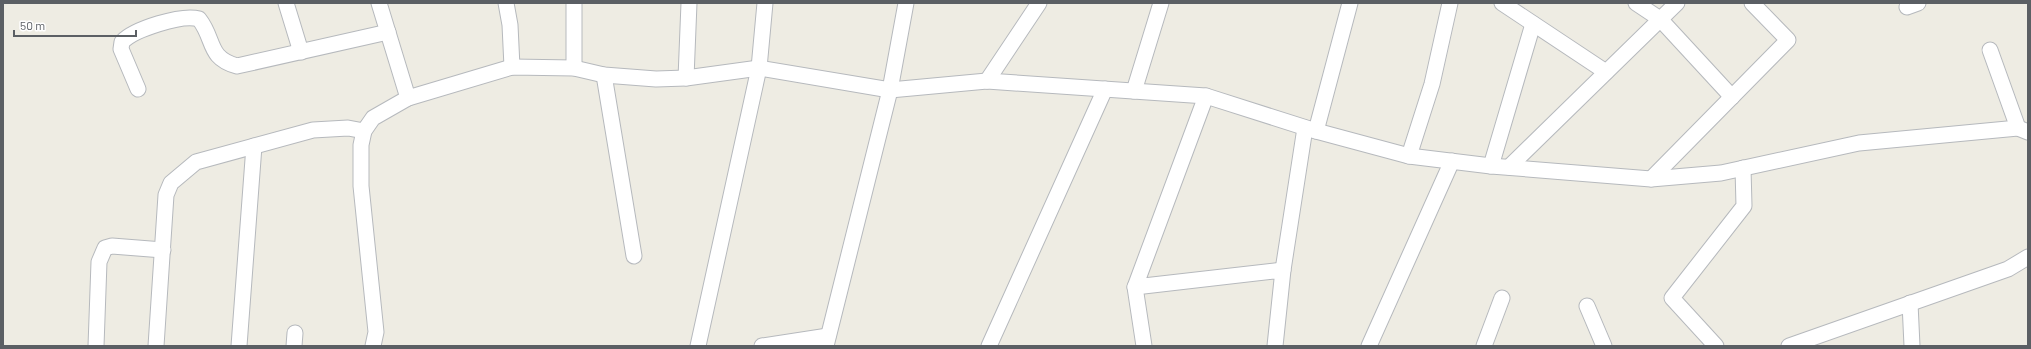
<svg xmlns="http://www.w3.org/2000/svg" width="2031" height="349" viewBox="0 0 2031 349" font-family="Barlow,sans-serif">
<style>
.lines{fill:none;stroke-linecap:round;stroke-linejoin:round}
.street-casing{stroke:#b6b9bd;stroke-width:17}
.street{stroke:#fff;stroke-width:15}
</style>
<rect width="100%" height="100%" fill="#eeece3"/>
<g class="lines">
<defs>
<g id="street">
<polyline points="286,3 301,52"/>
<polyline points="379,3 408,98"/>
<polyline points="506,3 510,25 512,67"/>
<polyline points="1502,3 1606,72"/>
<polyline points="1636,3 1660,19 1732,97"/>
<polyline points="1907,7 1918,3"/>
<polyline points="1990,50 2018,128"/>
<polyline points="574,68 574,3"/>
<polyline points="604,75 634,256"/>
<polyline points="686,78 689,3"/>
<polyline points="987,81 1039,3"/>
<path d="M138,89l-17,-40 1,-7c12,-13 60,-28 77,-23 16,20 8,39 38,47l151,-34"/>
<polyline points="1134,91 1161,3"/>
<polyline points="1206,96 1135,287 1283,270 1275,346"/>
<polyline points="1316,131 1350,3"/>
<polyline points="1409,156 1432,84 1450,3"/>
<polyline points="1491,166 1533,24"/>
<polyline points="1509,167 1677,3"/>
<polyline points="1651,179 1788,40 1752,3"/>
<polyline points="1283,270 1305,128"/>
<polyline points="1135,287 1144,346"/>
<polyline points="1910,303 1912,346"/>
<polyline points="1587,306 1604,346"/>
<polyline points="96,346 99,262 105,248 112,246 163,250"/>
<polyline points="156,346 166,195 171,183 196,162 313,130 348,128 364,131"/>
<polyline points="239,346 254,146"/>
<polyline points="294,346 295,333"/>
<polyline points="373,346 376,332 361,186 361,145 364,131 373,118 408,98 512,67 574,68 604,75 656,79 686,78 759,68 890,90 987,81 1206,96 1316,131 1409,156 1491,166 1651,179 1721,173 1859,143 2018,128 2028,132"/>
<polyline points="698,346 759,68 765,3"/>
<polyline points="762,346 828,336"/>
<polyline points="826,346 890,90 906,3"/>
<polyline points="989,346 1105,89"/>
<polyline points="1369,346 1452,161"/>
<polyline points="1484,346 1502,298"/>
<polyline points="1716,346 1672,298 1744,206 1743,168"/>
<polyline points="1789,346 2008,269 2028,257"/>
</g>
</defs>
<use href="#street" class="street-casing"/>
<use href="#street" class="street"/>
</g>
<rect width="2031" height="349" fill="none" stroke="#5b5f64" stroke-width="8"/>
<path d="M14 30v6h122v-6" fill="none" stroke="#5b5f64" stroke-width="2"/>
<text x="20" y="30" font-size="12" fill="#5b5f64" stroke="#ffffff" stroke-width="3" paint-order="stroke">50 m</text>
</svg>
